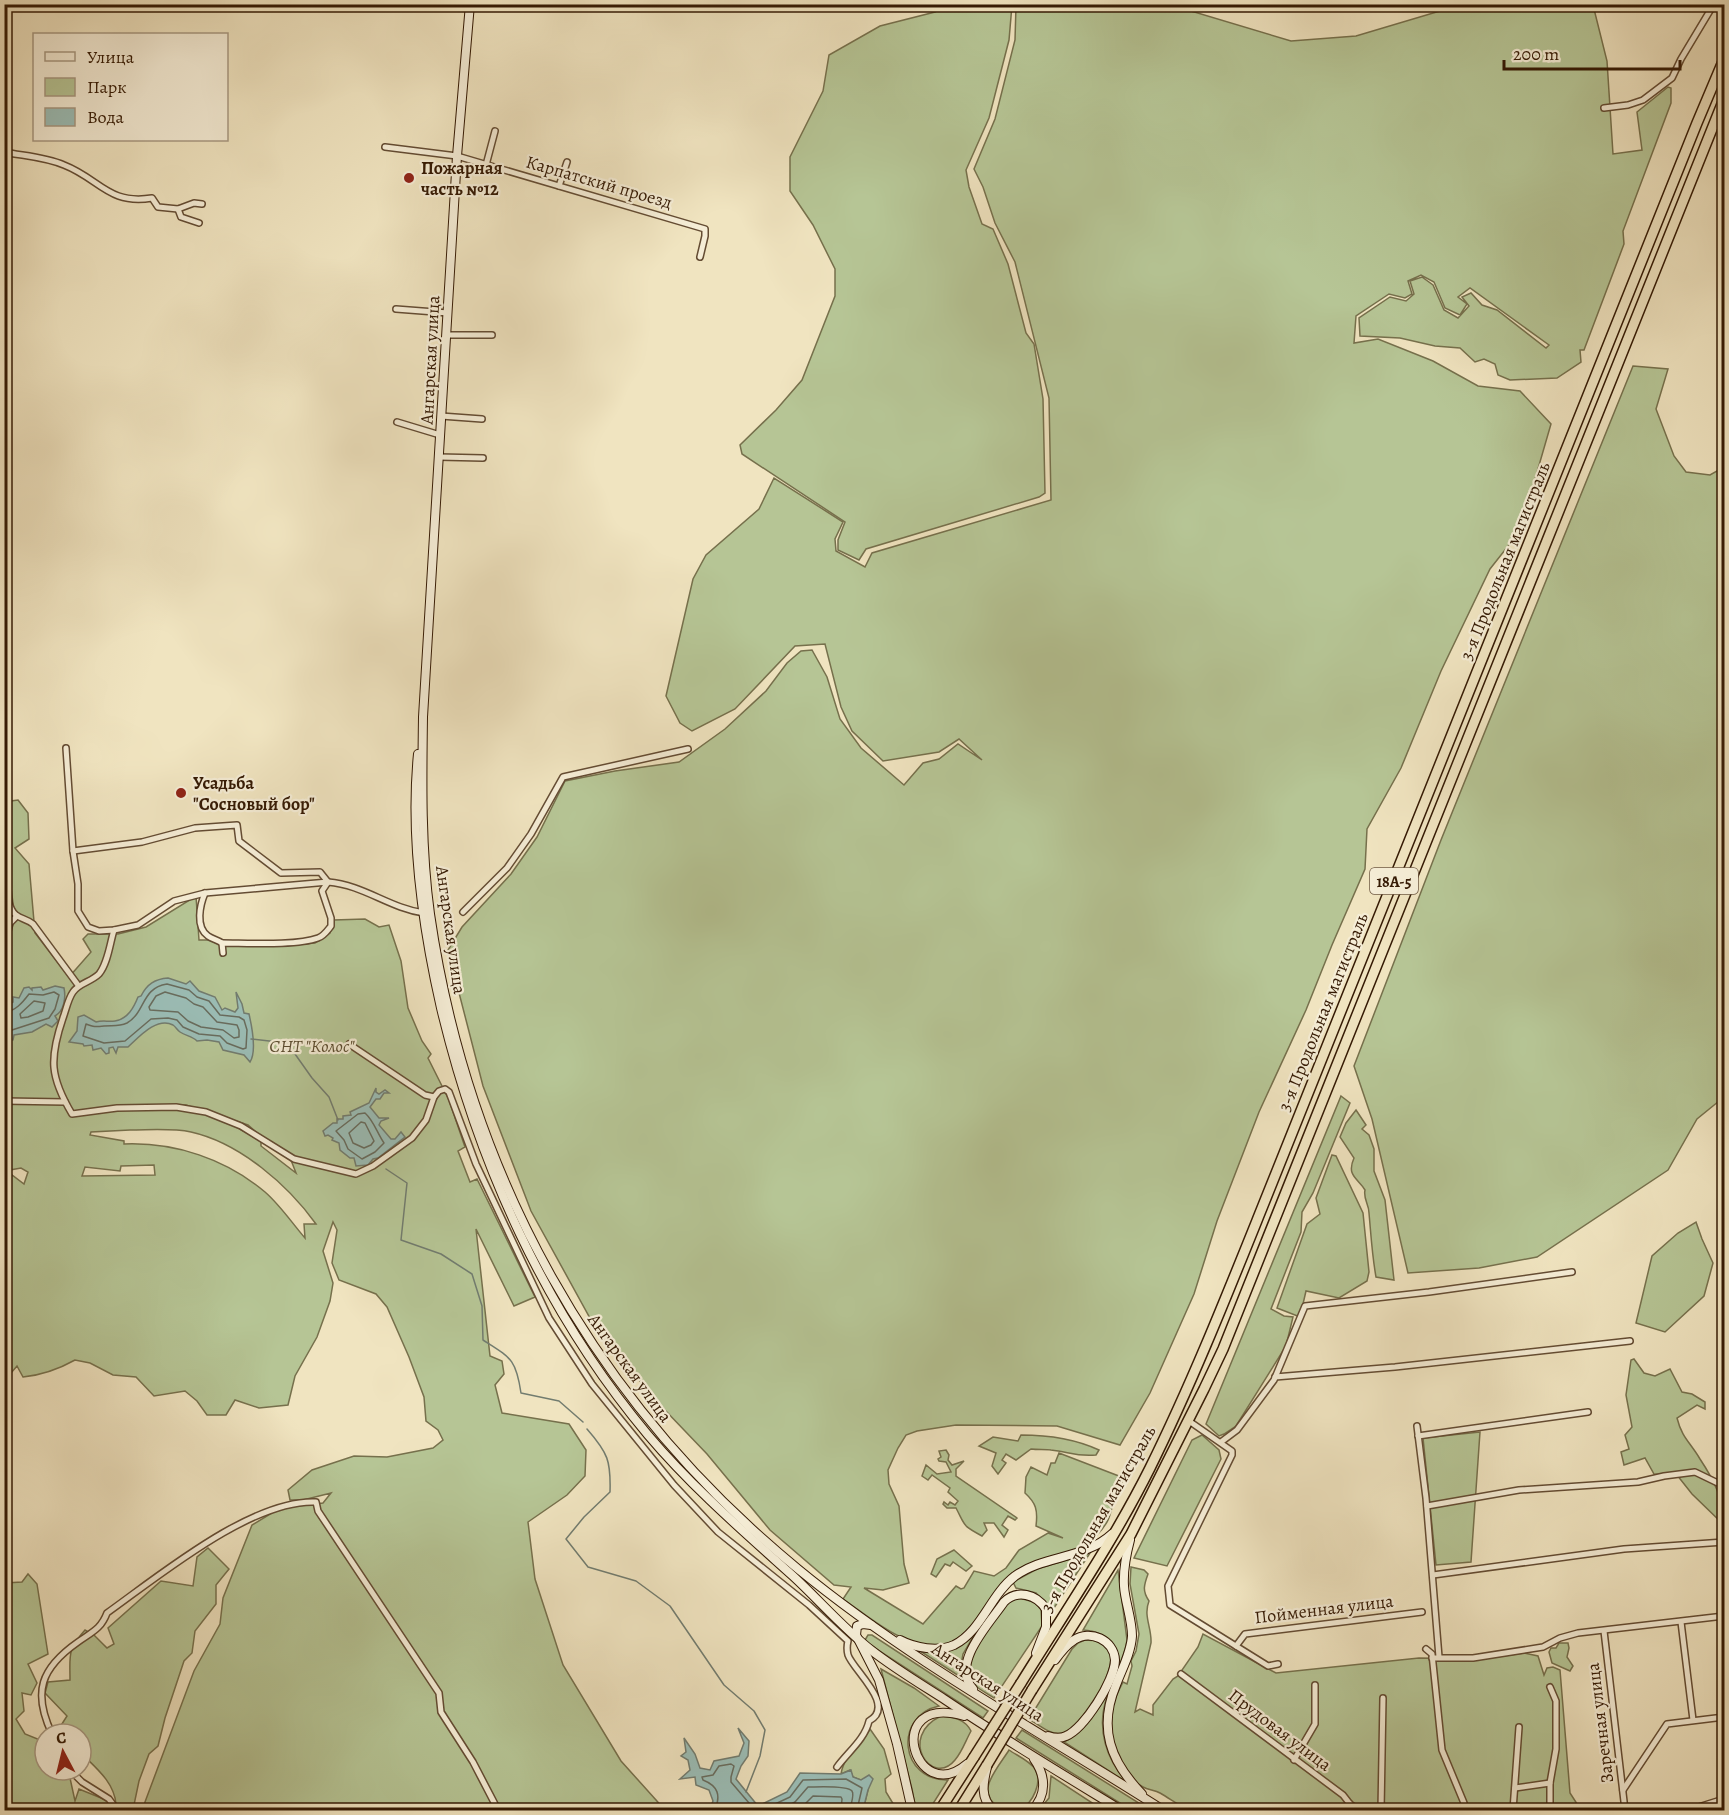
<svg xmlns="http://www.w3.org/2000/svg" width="1729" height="1815" viewBox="0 0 1729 1815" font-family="Alegreya,serif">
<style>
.green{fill:#b6c595;stroke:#76704c;stroke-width:1.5;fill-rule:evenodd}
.water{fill:#9bbeb7;stroke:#727c6f;stroke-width:1.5}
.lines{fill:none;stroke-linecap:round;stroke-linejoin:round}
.shore{stroke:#686c5e;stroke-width:1.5}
.stream{stroke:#727c6f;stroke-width:1.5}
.street-casing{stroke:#644c33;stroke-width:8}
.secondary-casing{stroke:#351a04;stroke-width:10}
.highway-casing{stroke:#351a04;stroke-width:12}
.street{stroke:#f5edd6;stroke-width:5}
.secondary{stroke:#f5edd6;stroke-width:8}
.highway{stroke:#f0e4c0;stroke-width:9}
.highway-bridge-casing{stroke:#351a04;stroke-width:12;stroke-linecap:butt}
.highway-bridge{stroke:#f0e4c0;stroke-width:9}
.poi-dot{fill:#8f2418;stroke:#f5edd6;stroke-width:2}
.labels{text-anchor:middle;stroke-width:4.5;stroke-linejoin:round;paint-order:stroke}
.shield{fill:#f5edd6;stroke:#6f5943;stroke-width:1.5}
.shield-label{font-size:16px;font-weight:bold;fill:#351a04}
.poi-label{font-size:18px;font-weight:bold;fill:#351a04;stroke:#f5edd6;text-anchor:start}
.street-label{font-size:18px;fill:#351a04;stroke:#f5edd6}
.park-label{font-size:18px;font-style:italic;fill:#5c4d30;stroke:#f5edd6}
</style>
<rect width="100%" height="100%" fill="#f0e4c0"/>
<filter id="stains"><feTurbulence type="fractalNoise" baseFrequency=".00333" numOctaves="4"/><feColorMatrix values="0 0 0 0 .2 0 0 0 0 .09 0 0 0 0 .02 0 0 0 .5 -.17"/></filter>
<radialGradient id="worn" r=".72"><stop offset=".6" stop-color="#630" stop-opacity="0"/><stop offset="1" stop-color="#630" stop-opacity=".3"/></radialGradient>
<g class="green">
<path d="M1021,4l150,1 120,36 65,-5 104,-31h133l14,56 6,93 29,-4 -5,-38 31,-25 3,1v15l-48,128 1,13 -40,106h-4l1,12 -24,16 -47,2 -12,-5 -3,-11 -11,-5 -9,3 -15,-14 -25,-2 -35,-8 -40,-2 -1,-18 31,-21 16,4 8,-7 -4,-13 12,-4 11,8 11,25 14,8 11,-12 -7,-9 9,-4 11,12 15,5 49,38 3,-3 -79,-57 -12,9 9,7 -7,11 -15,-7 -11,-26 -13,-7 -13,6 4,13 -7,4 -16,-4 -33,22 -2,27 24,-4 55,22 45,25 42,5 31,33 -31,107 -30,38 -49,102 -40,97 -34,61 -2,40 -33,76 -26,65 -47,102 -42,109 -23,73 -44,99 -30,52 -63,-19 -101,-1 -39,6 -11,4 -8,13 -10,22 1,14 10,22 5,58 5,19 -26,7 -19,-2 59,36 33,-38 5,3 3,-1 10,-17 20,5 12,-8 13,-18 29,-17 15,5 -27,-12c2,-16 0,-23 -11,-33l1,-16 5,-10 16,8 4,-12h4l4,-10 65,25c-2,5 -6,11 -8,16 -7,19 -3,24 -19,41 -22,25 -62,19 -87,40 -22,18 -38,67 -69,70 -37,4 -70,-27 -98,-46l8,-12 -17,-2 -64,-55 -63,-76 -45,-47 -66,-78 -65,-118 -48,-125 -35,-136 14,-23 49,-53 26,-37 28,-56 50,-10 64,-9 46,-33 41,-38 21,-28 14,-12 11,-1 15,27 13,42 21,29 43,37 19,-22 16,-4 19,-15 24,16 -23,-21 -20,13 -56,9 -31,-30 -11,-24 -16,-63 -30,2 -60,63 -43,22 -12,-8 -14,-27 27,-117 13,-24 53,-46 15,-31 69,44 -8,17 1,12 29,16 7,-14 179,-53 -2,-102 -34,-136 -20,-39 -12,-36 -9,-18 21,-50 20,-79 1,-34z"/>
<polygon points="948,5 1012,5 1009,40 989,118 966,170 969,187 982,224 993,229 1008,264 1026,333 1034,344 1043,399 1045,493 1039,497 866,549 859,560 838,550 838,540 845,522 742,454 740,445 776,410 802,380 835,296 835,269 813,225 790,191 790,157 823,91 829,55 880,26 935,12"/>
<polygon points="1633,366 1668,369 1656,409 1674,456 1686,472 1710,475 1724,467 1724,1097 1697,1119 1668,1170 1537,1257 1479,1268 1408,1273 1372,1119 1354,1066 1441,840"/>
<path d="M18,800l10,13 1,26 -14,9 14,16 6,69 34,44 22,-25 -8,-13 5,-5h30l28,-7 50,-31 3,44h12l13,6 91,-3 15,-10 4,-13 31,-1 14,8 10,-2 12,36 7,47 14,33 9,13 -3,4 21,42 16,47 -7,4 12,31 7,-3 58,118 -21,9 -38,-77 14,127 12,5 2,13 -9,11 7,28 67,11 17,26 -1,26 -18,19 -39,27 7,57 28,86 58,96 44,49h-523l52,-139 26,-47 3,-26 29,-73 28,-17 43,-5 8,-10 -28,7h-13l-2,-10 24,-20 42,-14 33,1 46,-9 10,-8 -5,-10 -12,-9 -2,-24 -15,-40 -22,-50 -11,-13 -37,-14 -7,-17 5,-33 -4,-8 -10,29 10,32 -3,18 -13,36 -22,39 -7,29 -29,3 -24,-8 -9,15h-19l-10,-14 -12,-10 -31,5 -18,-19 -23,-2 -23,-12 -15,-3c-16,9 -33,15 -52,17l-6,-11 -12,14v-194l2,1 5,-12 12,9 4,-12 -7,-4 -17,3v-219l11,-34 -7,-52 3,-65zM173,1105h13l62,20 23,20 18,10 7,18 -35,-27v-4c-30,-21 -53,-28 -88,-37zM130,1130c20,0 42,-2 61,2 49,11 97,53 125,92h-12l1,14c-13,-15 -25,-33 -40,-46 -39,-33 -90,-50 -141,-48v-3l-34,-6 1,-3zM154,1165l1,10 -73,1 3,-9 35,4 1,-5z"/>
<polygon points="1341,1096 1350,1103 1313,1193 1302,1212 1301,1232 1271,1309 1284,1316 1293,1317 1286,1346 1236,1426 1224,1434 1219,1436 1206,1424"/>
<path d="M1356,1110l10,15 -4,4 7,6 5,14v22l11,29 9,80 -18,-3c-4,-22 -5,-42 -7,-64 0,-9 -6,-14 -4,-23 -7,-12 -19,-14 -11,-32l-14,-21 6,-14z"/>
<polygon points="1332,1155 1336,1156 1363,1213 1369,1272 1367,1281 1339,1298 1306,1291 1300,1317 1277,1308 1307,1224 1320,1214 1316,1198"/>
<polygon points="1696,1222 1702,1239 1713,1263 1704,1296 1665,1332 1636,1323 1652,1256 1678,1233"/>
<path d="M1634,1359l10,14 11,3 15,-7 12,23 10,2 13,8v7l-8,-4 -20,13c5,20 13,24 23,41 14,21 24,41 24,66l-32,-31 -15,-19 -23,-1 -9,-16 -21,7 -3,-13 8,-3 -4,-14 7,-8 -6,-32 5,-35z"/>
<polygon points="1480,1432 1471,1562 1436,1565 1423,1438"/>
<path d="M1021,1435c27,0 52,3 78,15l-3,5c-19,2 -27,-3 -45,-5 -6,-1 -13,0 -20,-1l-15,11 -10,-6 -4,6 4,3 -8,11 -6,-8 4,-13 -17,-7 14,-9 25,4z"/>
<polygon points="1202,1435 1219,1450 1221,1459 1167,1566 1134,1558 1192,1440"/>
<path d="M946,1450l3,5 -1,5 4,5 12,-4 -8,8v7l61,42 -2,2 -7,-4 -6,9 6,5 -4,7 -10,-14h-10l3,7 -5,6c-20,-11 -16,-9 -26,-28h-9l-4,-4 1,-2 4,3 2,-3 5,3 3,-4 -10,-9 2,-4 -18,-13 -4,5 -6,-4 4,-11 11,9 14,-2 -5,-10 -7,-1 -1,-2 3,-2 -2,-6z"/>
<path d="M208,1548l21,21 -13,16v19l-21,27 -3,22 -8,8 -19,57 -7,28 -9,8 -10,27 -5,24 -4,5h-125v-227l17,-1 6,-8 9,10 11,70 -20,10 9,19 -6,12 -9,-2 2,18 -8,8 9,15 20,8v28h20l5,8 5,23 4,-12 37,15c-2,-22 -20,-36 -35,-51v-19h-16l-5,-7 7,-11 -22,-23 3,-11 22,-2c0,-25 -3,-30 15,-50l9,5 13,13 7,-4 -6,-16 53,-47 32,5 4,-29z"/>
<polygon points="954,1550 972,1566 966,1571 953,1562 950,1566 945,1564 936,1577 931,1574 937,1559"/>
<polygon points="1090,1553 1052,1611 1036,1593 1016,1588 1013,1582 1037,1569"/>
<path d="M1131,1567l13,3 4,4c-4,11 -6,17 1,27 -6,15 3,27 2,42l-16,69 5,-3 13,6v-10l20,-26 5,-3 20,-29 5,-13 73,39 143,-15 63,1 42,-6 14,3 6,19 3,-7 6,-1 7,3 10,123 11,17h-393c-9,-5 -18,-11 -28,-17 -5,-3 -12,-3 -17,-6 -25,-14 -36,-53 -31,-79 2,-9 7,-18 11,-26l4,2 5,-18 -1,-5 5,-10 3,-17 -9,-50z"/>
<path d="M1118,1570l9,70c-3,20 -14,37 -20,57 -11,31 -1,63 21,86l-64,-41c18,-9 27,-24 37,-41 4,-7 10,-15 14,-24 10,-25 -6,-46 -32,-47z"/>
<path d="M1019,1598l15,4 7,7 1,17 -48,72c-7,-5 -19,-10 -23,-17 -11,-20 23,-59 34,-76l4,-4z"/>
<path d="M979,1627l-16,27 -4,22 -42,-27c31,8 40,-2 62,-22z"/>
<polygon points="868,1635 872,1635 988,1711 983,1718 867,1643 865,1640"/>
<path d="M1085,1640c47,0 18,47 4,67 -7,9 -13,23 -26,26 -12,3 -24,-8 -34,-14l43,-70 6,-6z"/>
<polygon points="1559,1643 1568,1643 1569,1648 1567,1657 1573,1666 1570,1671 1552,1663 1549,1652 1551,1648 1556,1648"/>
<path d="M881,1669l33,19 25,18c-46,10 -39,75 9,74l-19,30h-13l-4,-21z"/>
<path d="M941,1716c12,1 24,3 30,15 -5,9 -9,21 -16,29 -23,28 -58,-23 -14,-44z"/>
<path d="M870,1729l14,20 7,25 -6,5 1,13 11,18h-34l5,-20 -7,-10 -8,-3 -3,-7 -9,4c3,-20 21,-28 29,-45z"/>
<polygon points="1022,1730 1150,1810 1131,1810 1016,1738"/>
<path d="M1009,1750c7,5 21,11 26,19 8,12 -2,35 -15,40 -15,6 -34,-6 -32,-22 2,-12 15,-27 21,-37z"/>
<polygon points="1051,1776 1100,1808 1084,1810 1039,1810 1049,1798"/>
</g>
<g class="water">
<path d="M168,978l18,6 4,-3 9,10 16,6 7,13 3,-2 10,4 3,-4 -2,-16 6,12 2,9 5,1c3,13 8,37 1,48l-6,-7 -21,-5 -4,-8 -12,-2 -10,1c-5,-5 -11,-5 -17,-9 -3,-2 -4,-5 -7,-7 -16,-9 -35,13 -45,22h-10l-2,6 -3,-6 -4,1v5l-3,1 -5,-6 -8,2 -1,-5 -8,1 -1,-2 -14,-2 8,-11 1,-14 6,-2 12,7c7,-2 12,0 19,-1 13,-2 19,-14 23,-24l3,-1c6,-12 14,-17 27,-18z"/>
<path d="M55,986l9,2c2,10 0,23 -9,28l3,5 -6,6 -6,-3 -14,8 -18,3 -1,5 -8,2v-35l8,-5v-5l6,1 5,-10 5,-1 3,3v-2l9,-1 2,3z"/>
<polygon points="376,1088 376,1092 379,1094 385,1090 389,1093 384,1093 380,1099 376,1099 370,1107 379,1118 389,1118 381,1121 379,1125 391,1139 395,1139 401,1132 405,1137 378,1158 373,1159 368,1165 356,1166 354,1158 350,1158 340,1150 339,1143 332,1140 333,1138 328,1135 325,1136 323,1131 333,1123 337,1123 337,1119 343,1119 343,1116 351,1115 350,1112 369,1103"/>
<polygon points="738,1728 749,1741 748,1756 741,1766 736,1779 758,1806 787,1792 800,1773 841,1774 851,1770 853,1777 861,1780 869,1775 873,1779 868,1790 863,1810 709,1810 713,1801 709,1790 696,1785 695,1777 680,1779 690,1770 688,1760 681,1756 686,1752 684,1738 695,1754 700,1768 710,1770 714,1761 739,1756 744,1743"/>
</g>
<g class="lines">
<g class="shore">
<path d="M167,984l22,6 8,7 12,4 11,14 19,2 5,3 3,10 -1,18 -3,1 -16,-6 -7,-7 -21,-2 -16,-7 -6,-7 -9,-2 -17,1 -26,22 -21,2 -21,-7 3,-12c8,3 9,3 18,2 8,-1 14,1 23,-3 19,-11 14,-35 40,-39z"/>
<polygon points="165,992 186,998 194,1004 203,1007 217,1022 237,1025 239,1030 239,1037 234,1038 223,1030 201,1027 188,1021 178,1012 150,1010 149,1007 156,996"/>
<polygon points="34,1001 45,1003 43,1011 28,1017 21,1018 20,1014"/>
<path d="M4,1012c11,0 19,-10 25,-18l14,1 11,-3 5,3 -4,14 -6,9 -37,12 -8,6"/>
<path d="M365,1113c9,8 12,20 19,30l-9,9 -13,7 -14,-10 -4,-9 -8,-9 22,-17z"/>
<polygon points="361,1122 365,1123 374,1141 371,1145 364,1148 353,1143 349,1133"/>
<path d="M715,1810c6,-15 3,-24 -12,-30l-1,-3 11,-2 6,-9 12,-2 3,2 -3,11v5l24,28"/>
<polyline points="762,1810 790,1797 803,1780 846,1779 862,1788 857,1810"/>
<path d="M780,1810l15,-8 13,-15c9,0 39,-2 44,4 3,4 -2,15 -2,19"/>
<polyline points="799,1810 813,1796 841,1797 842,1799 841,1810"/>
</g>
<g class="stream">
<polyline points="251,1039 278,1042 295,1054 312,1078 329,1097 338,1120"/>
<path d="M386,1169l21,14 -6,57 40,14 31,20 10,32 1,34c28,18 33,19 38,53l38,8 24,21"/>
<path d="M587,1429c21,24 24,32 23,63l-26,25 -18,22 22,28 48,14 34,25 54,79 30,26 11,19 -5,26 -14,36"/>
</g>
<defs>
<g id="street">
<polyline points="1604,108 1628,105 1643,100 1672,78 1681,59 1714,4"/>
<polyline points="385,147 457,156 705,229 705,236 700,257"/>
<path d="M4,152c20,4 41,5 60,13 36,14 44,40 88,33l6,9 20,2 16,-6 8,1"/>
<polyline points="486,165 495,131"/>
<polyline points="559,186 567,162"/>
<polyline points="178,209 181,217 199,223"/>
<polyline points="396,309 448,313"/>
<polyline points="446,335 492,335"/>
<polyline points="441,416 482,419"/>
<polyline points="397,422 440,435"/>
<polyline points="439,457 483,458"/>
<path d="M66,748l7,103 5,33v27l10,16 11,4 15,-1 24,-5 36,-24 31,-8 123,-11c36,3 61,26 96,31"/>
<polyline points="4,803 4,832"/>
<path d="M73,851l69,-9 53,-14 42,-3 2,16 42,32 39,-1 8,10 -6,9 9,27v8c-4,5 -7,10 -13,12 -21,8 -72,5 -96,5l1,10"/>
<path d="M4,868c1,11 2,40 12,47 5,4 11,4 17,9l45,61"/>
<path d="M205,893c-5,12 -10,34 3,43 4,3 10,4 14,7"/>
<polyline points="463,912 507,868 531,834 563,777 688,749"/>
<path d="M114,930c-4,13 -6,33 -15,44 -8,8 -20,9 -26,18 -5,7 -7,18 -10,26 -14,41 -13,59 9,96l45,-6 59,-1 30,5 35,14 53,33 62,15 17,-8 39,-28 14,-18 8,-23 5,-6 6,-2 4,3 27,72 73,154 43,66 82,101 44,47 91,73 39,36c-1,4 -1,10 0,14 5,15 49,51 21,66 -4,18 -21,31 -32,46"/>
<polyline points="4,947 10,923 17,916"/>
<polyline points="349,1044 425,1095 434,1097"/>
<polyline points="4,1101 65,1102"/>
<polyline points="1275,1377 1395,1367 1630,1341"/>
<polyline points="1189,1421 1232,1451 1232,1455 1168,1586 1170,1605 1268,1666 1278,1664"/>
<polyline points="1417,1426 1426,1498 1439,1657"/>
<polyline points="1418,1436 1588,1412"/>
<polyline points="1221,1442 1237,1430 1274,1380 1305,1306 1429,1292 1572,1272"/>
<polyline points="1427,1506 1519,1490 1638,1482 1664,1476 1695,1472 1724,1486"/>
<polyline points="1433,1575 1624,1549 1724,1542"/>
<polyline points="1681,1622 1693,1720"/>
<polyline points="1604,1631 1625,1810"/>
<polyline points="1236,1646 1245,1634 1422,1612"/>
<polyline points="1426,1649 1432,1654 1442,1750 1464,1803 1465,1810"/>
<polyline points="1432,1658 1473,1658 1543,1647 1560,1638 1578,1633 1724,1616"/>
<polyline points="1181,1674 1343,1795 1350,1804 1359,1810"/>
<polyline points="1550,1687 1556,1701 1556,1749 1550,1783 1550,1810"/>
<path d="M52,1734c-20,-42 -11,-66 26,-92 14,-10 23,-13 29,-29 52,-37 145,-114 209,-111l2,9 121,182 2,19 32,50 25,48"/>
<polyline points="1294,1760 1315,1724 1315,1685"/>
<polyline points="70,1770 82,1782 109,1799 117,1810"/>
<polyline points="1515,1788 1550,1783"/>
<polyline points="1623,1790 1667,1724 1724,1717"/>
<polyline points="1340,1810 1350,1804"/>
<polyline points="1381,1810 1383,1698"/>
<polyline points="1513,1810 1519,1727"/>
<polyline points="1689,1810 1724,1799"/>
</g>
<g id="secondary">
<path d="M470,4l-13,152 -34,561c-1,65 -2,132 7,197 38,261 163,487 368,655 113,93 243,163 365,241"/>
<path d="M418,754c-8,81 5,175 23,254 37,155 104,304 207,427 44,52 95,96 145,141 26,24 50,52 78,74 23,18 48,33 73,49 58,39 118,75 177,111"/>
<path d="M1130,1540c-4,15 -7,30 -6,46 1,16 8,33 8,50 -1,17 -10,33 -16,49 -18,43 -6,76 26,109"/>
<polyline points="871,1625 863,1624 857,1626 856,1635 879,1680 897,1744 912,1810"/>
<path d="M900,1640c15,8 38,12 54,5 28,-14 36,-50 61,-69 29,-21 70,-17 97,-42"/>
<path d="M973,1689c-23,-25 16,-65 31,-87 13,-13 32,-8 42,7v18l-10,26"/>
<path d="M964,1716c-83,-24 -50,93 3,48"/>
<path d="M1048,1736c6,2 12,3 18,0 18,-7 49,-56 49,-76 -1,-20 -25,-31 -41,-20 -8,5 -14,13 -19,20"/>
<path d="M987,1767c-4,16 -7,31 6,43"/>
<path d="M1032,1810c15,-15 14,-34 2,-51"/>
</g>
<g id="highway">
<path d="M1021,1683c44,-71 92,-141 129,-215 42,-85 77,-173 112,-260l435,-1085 27,-64"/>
<polyline points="1032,1690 1131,1534 1204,1389 1223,1349 1724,99"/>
<polyline points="940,1810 974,1757"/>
<polyline points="959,1810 987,1765"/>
</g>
</defs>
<use href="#street" class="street-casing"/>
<use href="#secondary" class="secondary-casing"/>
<use href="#highway" class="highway-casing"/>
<use href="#street" class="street"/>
<use href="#secondary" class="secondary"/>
<use href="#highway" class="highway"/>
<defs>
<g id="highway-bridge">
<polyline points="974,1757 1021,1683"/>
<polyline points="987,1765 1032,1690"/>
</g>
</defs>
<use href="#highway-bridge" class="highway-bridge-casing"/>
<use href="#highway-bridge" class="highway-bridge"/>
</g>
<g class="poi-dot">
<circle cx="409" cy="178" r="6"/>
<circle cx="181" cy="793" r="6"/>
</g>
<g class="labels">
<rect class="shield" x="1370" y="868" width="48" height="26" rx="4.5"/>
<g class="shield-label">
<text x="1394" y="887">18А-5</text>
</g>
<g class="poi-label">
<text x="421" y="174">Пожарная<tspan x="421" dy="21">часть №12</tspan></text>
<text x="193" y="789">Усадьба<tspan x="193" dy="21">"Сосновый бор"</tspan></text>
</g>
<g class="street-label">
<text transform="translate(599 182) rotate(16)" y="6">Карпатский проезд</text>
<text transform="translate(430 360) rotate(-87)" y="6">Ангарская улица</text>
<text transform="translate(1505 561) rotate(-68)" y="6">3-я Продольная магистраль</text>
<text transform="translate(451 930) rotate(82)" y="6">Ангарская улица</text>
<text transform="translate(1323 1012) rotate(-68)" y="6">3-я Продольная магистраль</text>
<text transform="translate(630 1368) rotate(54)" y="6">Ангарская улица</text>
<text transform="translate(1098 1519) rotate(-60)" y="6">3-я Продольная магистраль</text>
<text transform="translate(1324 1609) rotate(-7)" y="6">Пойменная улица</text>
<text transform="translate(988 1682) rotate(33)" y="6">Ангарская улица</text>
<text transform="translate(1600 1723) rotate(-97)" y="6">Заречная улица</text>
<text transform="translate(1280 1730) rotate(37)" y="6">Прудовая улица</text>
</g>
<g class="park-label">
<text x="312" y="1052">СНТ "Колос"</text>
</g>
</g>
<rect width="1729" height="1815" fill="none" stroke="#f0e4c0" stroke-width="24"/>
<rect x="6" y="6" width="1717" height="1803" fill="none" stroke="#351a04" stroke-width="3"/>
<rect x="12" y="12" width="1705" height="1791" fill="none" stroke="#351a04" stroke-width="1.5"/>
<rect x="33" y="33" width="195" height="108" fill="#f5edd6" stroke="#a89982" stroke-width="1.5"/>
<rect x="45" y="52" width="30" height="9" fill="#f5edd6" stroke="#a89982" stroke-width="1.5"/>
<text x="87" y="63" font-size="18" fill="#351a04">Улица</text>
<rect x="45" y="78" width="30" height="18" fill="#b6c595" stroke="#a89982" stroke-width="1.5"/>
<text x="87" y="93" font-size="18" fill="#351a04">Парк</text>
<rect x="45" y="108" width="30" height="18" fill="#9bbeb7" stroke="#a89982" stroke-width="1.5"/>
<text x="87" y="123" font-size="18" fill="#351a04">Вода</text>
<g transform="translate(63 1752) rotate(353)"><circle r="28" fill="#f5edd6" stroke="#a89982" stroke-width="1.5"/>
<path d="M0-4.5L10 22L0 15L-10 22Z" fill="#8f2418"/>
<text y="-9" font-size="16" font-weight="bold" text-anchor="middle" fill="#351a04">С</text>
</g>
<path d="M1504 60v9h176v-9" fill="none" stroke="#351a04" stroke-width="3"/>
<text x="1513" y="60" font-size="18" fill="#351a04" stroke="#f5edd6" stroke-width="4.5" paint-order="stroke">200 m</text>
<rect width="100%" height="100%" filter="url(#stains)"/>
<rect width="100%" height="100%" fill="url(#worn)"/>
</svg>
